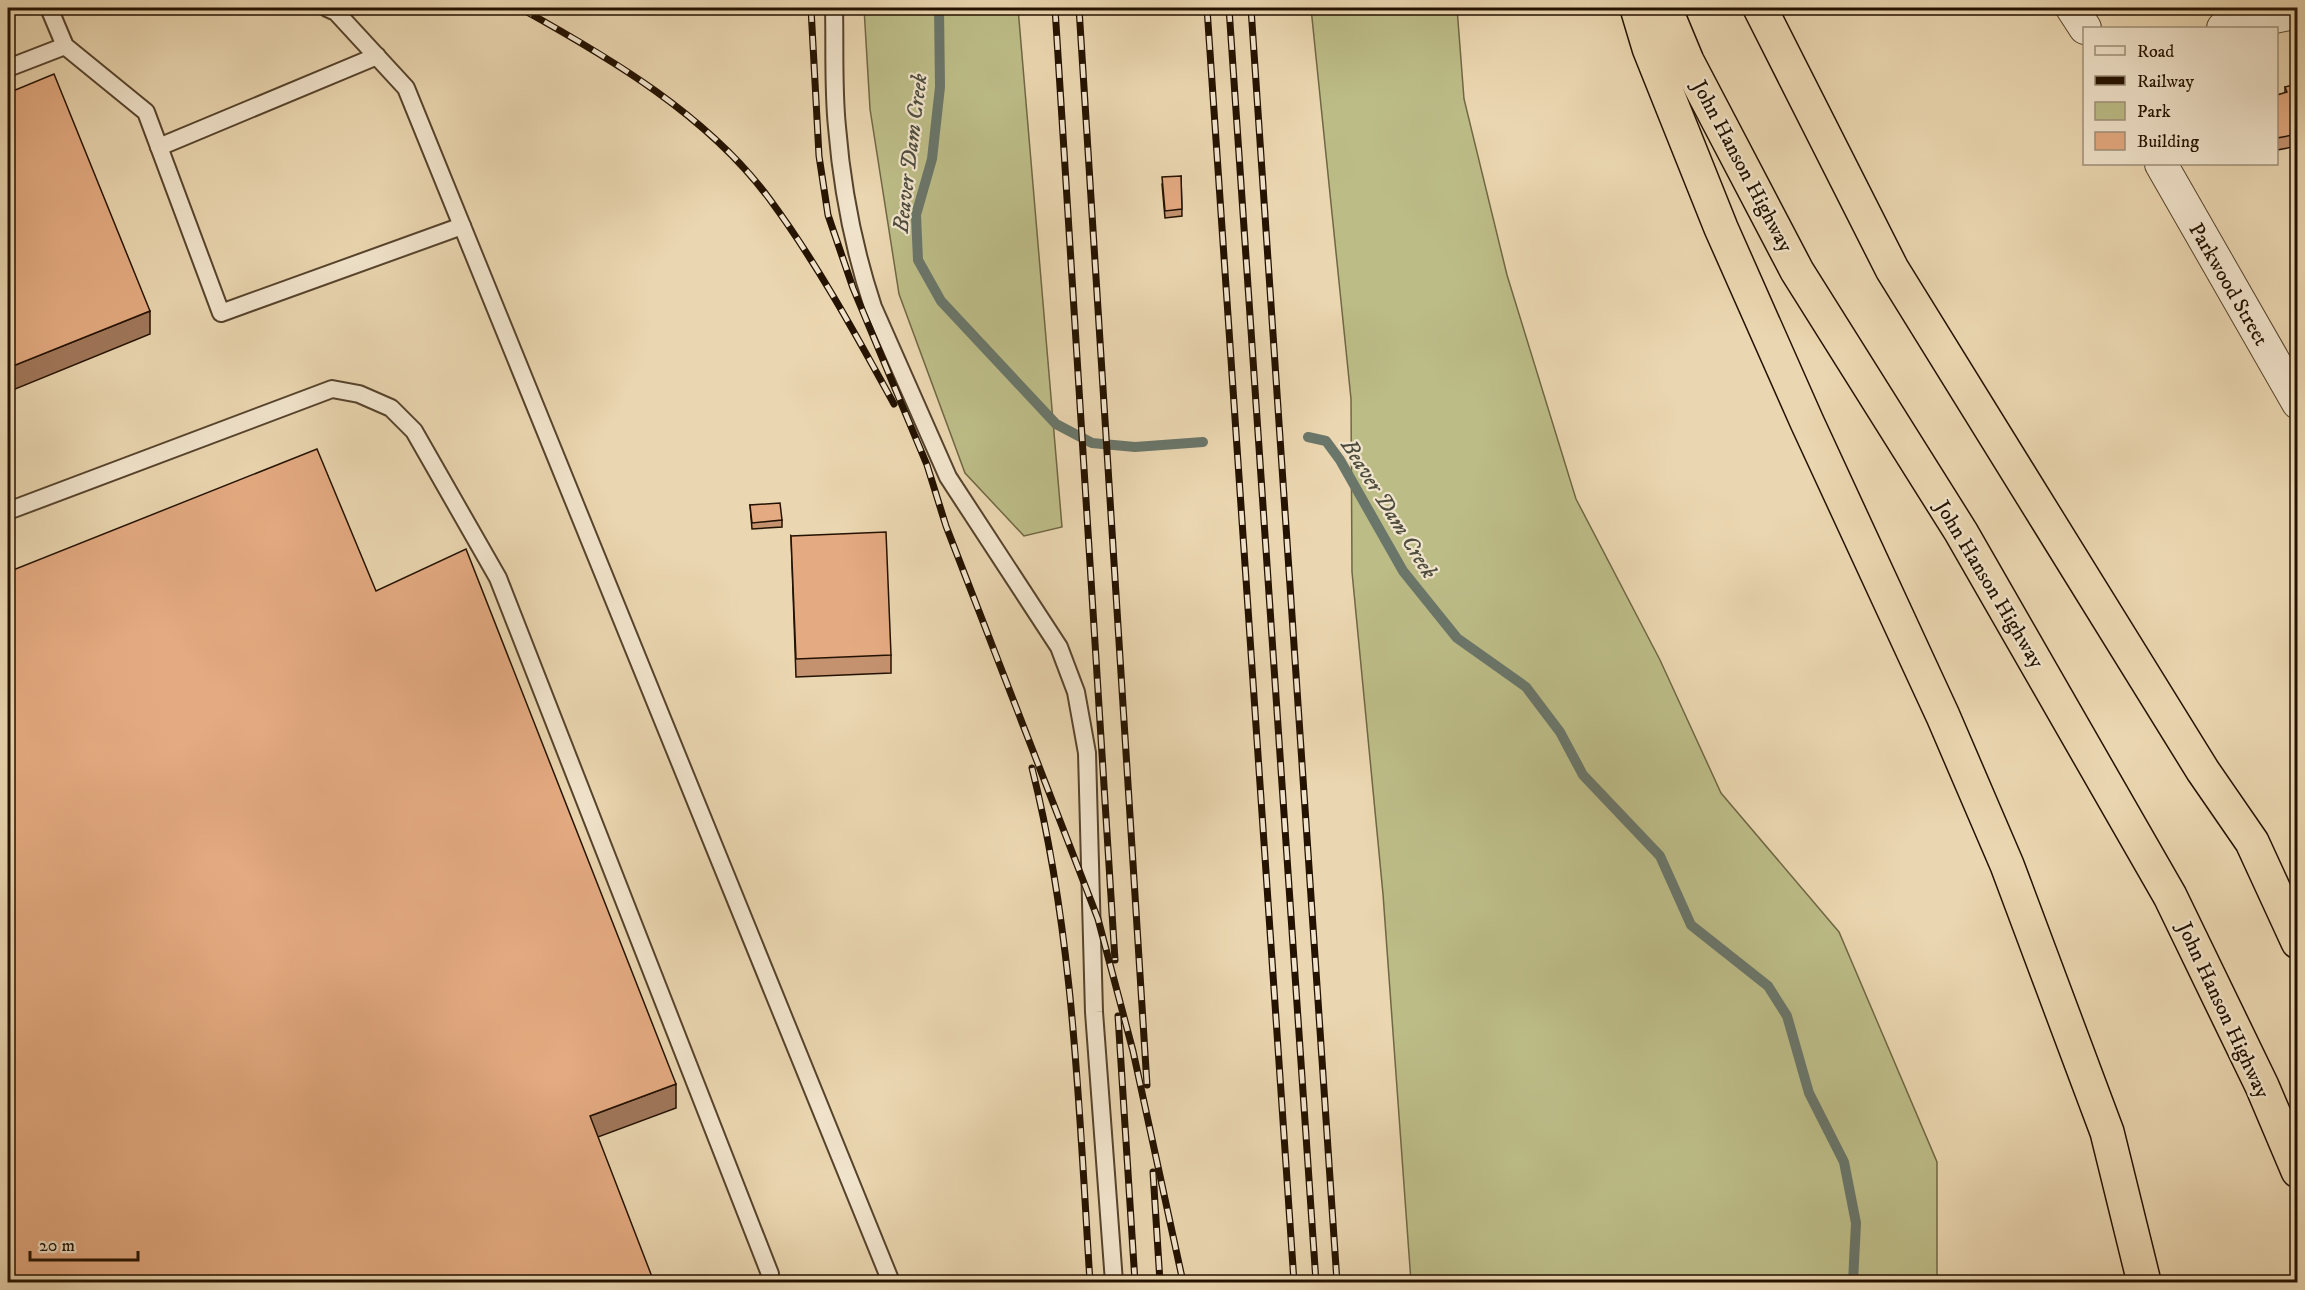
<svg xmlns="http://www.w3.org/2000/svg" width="2305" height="1290" viewBox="0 0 2305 1290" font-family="'IM FELL DW Pica',serif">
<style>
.green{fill:#bcbc87;stroke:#706744;stroke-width:1.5}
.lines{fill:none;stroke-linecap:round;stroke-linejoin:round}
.stream{stroke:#6a766a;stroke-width:10}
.lane-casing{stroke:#56432c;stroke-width:20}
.street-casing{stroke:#56432c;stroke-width:34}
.highway-casing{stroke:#241200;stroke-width:36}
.lane{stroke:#f1e4cc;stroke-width:16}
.street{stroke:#f1e4cc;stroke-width:32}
.highway{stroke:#ead6b0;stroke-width:33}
.rail-casing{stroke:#241200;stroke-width:7}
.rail{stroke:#f1e4cc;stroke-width:4.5;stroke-dasharray:14;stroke-linecap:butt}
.wall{fill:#c4926f;stroke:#241200;stroke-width:1.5}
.shaded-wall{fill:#a0775a;stroke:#241200;stroke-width:1.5}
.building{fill:#e4aa81;stroke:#241200;stroke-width:1.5}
.labels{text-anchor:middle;stroke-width:4.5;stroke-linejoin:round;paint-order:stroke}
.street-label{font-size:21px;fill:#241200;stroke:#f1e4cc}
.water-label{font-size:22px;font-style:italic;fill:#4d4c3e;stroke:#f1e4cc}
</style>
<rect width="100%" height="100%" fill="#ead6b0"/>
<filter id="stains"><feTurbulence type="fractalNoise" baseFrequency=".00333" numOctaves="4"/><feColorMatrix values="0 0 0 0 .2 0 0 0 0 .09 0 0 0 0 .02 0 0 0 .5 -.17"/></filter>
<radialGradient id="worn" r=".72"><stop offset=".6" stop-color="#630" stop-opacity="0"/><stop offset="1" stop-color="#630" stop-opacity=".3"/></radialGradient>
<g class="green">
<polygon points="864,8 1018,8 1062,527 1024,536 965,473 899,294 870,109"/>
<polygon points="1311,8 1457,8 1464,99 1507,275 1576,499 1660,660 1721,793 1839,932 1937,1162 1937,1282 1411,1282 1383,894 1352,572 1351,399"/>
</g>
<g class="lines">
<g class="stream">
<polyline points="939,8 940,87 932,159 916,215 918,260 941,301 1056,424 1092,443 1135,447 1203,442"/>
<polyline points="1308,437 1326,441 1340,460 1403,571 1457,638 1526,687 1560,732 1583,775 1660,856 1691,925 1768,986 1787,1016 1809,1093 1844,1162 1856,1223 1853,1282"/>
</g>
<defs>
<g id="lane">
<polyline points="49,8 65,46 146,112 221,313 462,226"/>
<polyline points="327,8 336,12 406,88 891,1282"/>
<path d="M834,8c1,39 -1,80 3,119 5,61 17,123 36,180l75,170 111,170 17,45 11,61 7,259 20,270"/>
<polyline points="8,68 65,46"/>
<polyline points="159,147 377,56"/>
<polyline points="8,511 332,389 359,394 391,408 414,431 498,578 770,1274 769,1282"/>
</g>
<g id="street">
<polyline points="2072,8 2085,28"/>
<polyline points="2223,28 2298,12"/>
<polyline points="2161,164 2298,403"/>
</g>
<g id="highway">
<polyline points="1637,8 1649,48 1721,228 1807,422 1943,716 2007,865 2107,1132 2144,1282"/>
<polyline points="1665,8 1687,61 1797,271 1961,532 2170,896 2262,1086 2298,1171"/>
<polyline points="1760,8 1892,269 2203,771 2252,842 2298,942"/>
</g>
</defs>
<use href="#lane" class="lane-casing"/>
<use href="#street" class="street-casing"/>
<use href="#highway" class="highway-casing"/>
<use href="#lane" class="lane"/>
<use href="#street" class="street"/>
<use href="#highway" class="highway"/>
<defs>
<g id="rail">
<path d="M520,8c90,50 189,108 251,193 47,64 85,134 123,203"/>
<polyline points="811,8 819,156 828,215 853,288 927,465 946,526 1098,919 1133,1051 1183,1282"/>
<polyline points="1055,8 1115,960"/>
<polyline points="1079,8 1147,1085"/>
<polyline points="1207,8 1294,1282"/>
<polyline points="1229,8 1316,1282"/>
<polyline points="1251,8 1337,1282"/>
<path d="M1032,768c42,168 47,343 58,514"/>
<polyline points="1118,1016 1135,1282"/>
<polyline points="1153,1172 1160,1282"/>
</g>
</defs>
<use href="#rail" class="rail-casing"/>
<use href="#rail" class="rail"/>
</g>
<g class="wall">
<polygon points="2285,87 2298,89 2298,146 2277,150 2277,95 2285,93"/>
<polygon points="1181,176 1182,216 1165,218 1162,184"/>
<polygon points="750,505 782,520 782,527 752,529"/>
<polygon points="791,536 891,655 891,673 796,677"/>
</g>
<g class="shaded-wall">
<polygon points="150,311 150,334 8,392 8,368"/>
<polygon points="676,1084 676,1108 590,1140 590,1116"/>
</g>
<g class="building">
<polygon points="54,74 150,311 8,368 8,93"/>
<polygon points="2297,84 2298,134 2277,138 2277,95 2287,92 2285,87"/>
<polygon points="1181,176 1182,209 1165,211 1162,177"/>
<polygon points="317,449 376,591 466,549 676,1084 590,1116 654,1282 8,1282 8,572"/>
<polygon points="780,503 782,520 752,523 750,505"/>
<polygon points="886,532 891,655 796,659 791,536"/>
</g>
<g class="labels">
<g class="street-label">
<text transform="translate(1743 166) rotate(62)" y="7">John Hanson Highway</text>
<text transform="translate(2229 284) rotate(60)" y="7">Parkwood Street</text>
<text transform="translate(1990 584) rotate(59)" y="7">John Hanson Highway</text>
<text transform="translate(2224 1010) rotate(65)" y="7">John Hanson Highway</text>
</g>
<g class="water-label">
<text transform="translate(909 153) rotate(-83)" y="8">Beaver Dam Creek</text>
<text transform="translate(1390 508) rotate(58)" y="8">Beaver Dam Creek</text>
</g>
</g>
<rect width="2305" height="1290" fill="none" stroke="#ead6b0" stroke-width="30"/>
<rect x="9" y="9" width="2287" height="1272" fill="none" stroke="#241200" stroke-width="3"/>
<rect x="15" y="15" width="2275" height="1260" fill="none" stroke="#241200" stroke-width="1.5"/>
<rect x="2083" y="27" width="195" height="138" fill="#f1e4cc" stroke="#9f907a" stroke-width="1.5"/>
<rect x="2095" y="46" width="30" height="9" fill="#f1e4cc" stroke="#9f907a" stroke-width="1.5"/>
<text x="2137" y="57" font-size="18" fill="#241200">Road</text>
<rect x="2095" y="76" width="30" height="9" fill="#241200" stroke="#9f907a" stroke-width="1.5"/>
<text x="2137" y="87" font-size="18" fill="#241200">Railway</text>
<rect x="2095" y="102" width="30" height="18" fill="#bcbc87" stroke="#9f907a" stroke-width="1.5"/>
<text x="2137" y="117" font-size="18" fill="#241200">Park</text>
<rect x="2095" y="132" width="30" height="18" fill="#e4aa81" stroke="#9f907a" stroke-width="1.5"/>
<text x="2137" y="147" font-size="18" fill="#241200">Building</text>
<path d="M30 1251v9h108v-9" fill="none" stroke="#241200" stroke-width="3"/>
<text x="39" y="1251" font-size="18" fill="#241200" stroke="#f1e4cc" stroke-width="4.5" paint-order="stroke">20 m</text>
<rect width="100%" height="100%" filter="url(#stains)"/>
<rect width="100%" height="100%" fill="url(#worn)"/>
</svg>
